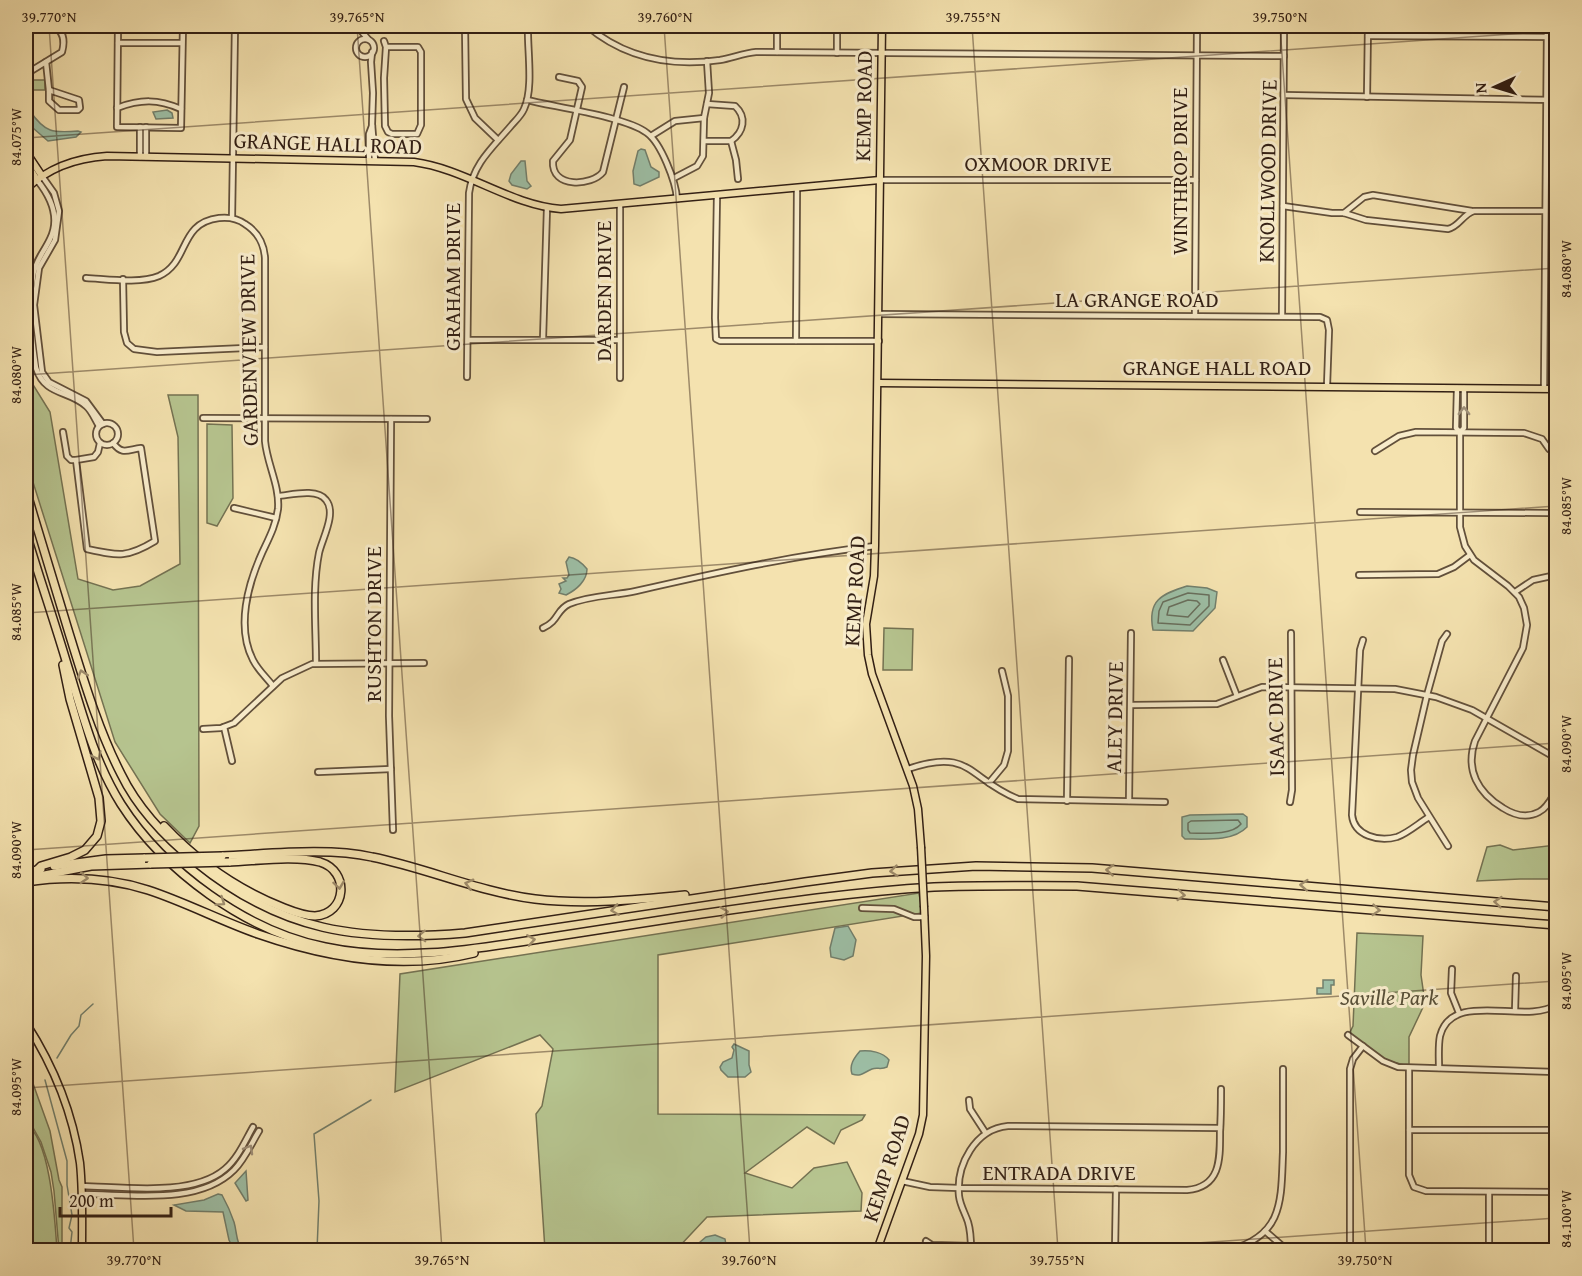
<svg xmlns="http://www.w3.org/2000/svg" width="1582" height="1276" viewBox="0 0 1582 1276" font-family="'Gentium Book Plus',serif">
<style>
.green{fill:#b6c48f;stroke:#747252;stroke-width:1.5}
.water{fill:#9dbfa6;stroke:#727f6c;stroke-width:1.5}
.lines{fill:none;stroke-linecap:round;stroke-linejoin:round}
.shore{stroke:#686f5d;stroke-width:1.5}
.stream{stroke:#727f6c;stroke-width:1.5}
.minor-casing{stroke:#62503b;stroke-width:8}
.major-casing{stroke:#321f14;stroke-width:9}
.highway-casing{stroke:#321f14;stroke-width:10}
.minor{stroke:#f8eccb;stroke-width:4.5}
.major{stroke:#f4e2af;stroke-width:6}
.highway{stroke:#f4e2af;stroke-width:7}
.major-bridge-casing{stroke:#321f14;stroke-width:9;stroke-linecap:butt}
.highway-bridge-casing{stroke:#321f14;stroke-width:10;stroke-linecap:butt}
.major-bridge{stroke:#f4e2af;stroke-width:6}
.highway-bridge{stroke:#f4e2af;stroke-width:7}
.oneway{stroke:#9f9079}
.oneway2{stroke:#9d8a69}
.ticks{fill:none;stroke:#321f14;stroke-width:1.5;stroke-opacity:0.45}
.labels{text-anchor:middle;stroke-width:6;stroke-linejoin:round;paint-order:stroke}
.street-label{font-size:22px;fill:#321f14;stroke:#f8eccb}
.park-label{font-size:22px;font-style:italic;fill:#5a5139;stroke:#f8eccb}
.neatline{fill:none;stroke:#321f14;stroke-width:2}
.ticks-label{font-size:15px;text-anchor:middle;fill:#321f14}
</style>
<rect width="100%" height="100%" fill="#f4e2af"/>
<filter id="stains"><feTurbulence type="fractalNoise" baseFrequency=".00333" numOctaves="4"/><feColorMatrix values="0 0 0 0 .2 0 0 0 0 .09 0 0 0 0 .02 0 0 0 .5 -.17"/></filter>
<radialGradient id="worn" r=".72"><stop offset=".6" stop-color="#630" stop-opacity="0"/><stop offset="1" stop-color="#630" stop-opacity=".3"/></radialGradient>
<g class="green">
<rect x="26" y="80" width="19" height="10"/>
<polygon points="26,383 32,383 50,412 78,579 113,590 140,586 180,564 178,437 168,395 198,395 199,826 190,843 160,814 115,742 26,460"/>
<polygon points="207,424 232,425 233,498 217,526 207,523"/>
<polygon points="884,628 913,629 912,670 883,670"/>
<polygon points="1500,845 1513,850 1556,845 1556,879 1520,879 1477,881 1487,847"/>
<polygon points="919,893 922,913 658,955 658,1114 865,1115 862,1120 841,1130 834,1144 807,1127 745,1173 792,1188 814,1168 847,1162 862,1193 861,1211 707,1217 676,1250 545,1250 536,1114 542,1106 553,1049 540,1035 395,1092 400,974"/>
<polygon points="1357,933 1423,936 1421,975 1425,1003 1409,1037 1409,1066 1388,1061 1349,1034 1353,1026"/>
<polygon points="26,1064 50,1131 59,1180 62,1187 62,1250 59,1250 54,1191 51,1172 41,1142 26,1115"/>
<path d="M26,1124c25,15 29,99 31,126h-31z"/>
</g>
<g class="water">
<polygon points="167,110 172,113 173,118 156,119 153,112"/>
<path d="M26,111l2,2 2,-2c15,22 23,22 48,20l3,1 -5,5 -28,4 -22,-19z"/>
<polygon points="641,149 645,150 651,167 659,172 659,177 640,186 634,184 633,171 638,151"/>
<polygon points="521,161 525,161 527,181 531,186 527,189 512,185 509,181 511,174"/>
<path d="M569,557c8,1 13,6 18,12 0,12 -11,21 -21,26l-7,-2 2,-4 -2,-5 7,-3 -3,-3h4l2,-3 -3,-13z"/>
<path d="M1187,586l20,2 10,4 -2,16 -22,23 -40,-1c-6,-30 9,-36 34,-44z"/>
<path d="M1243,814l4,3v10c-14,15 -43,12 -62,12l-3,-3v-19l8,-2z"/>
<polygon points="848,926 856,940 853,956 844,960 831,957 830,948 835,928"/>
<polygon points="1323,980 1334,980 1334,985 1331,985 1331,994 1317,994 1317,988 1323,988"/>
<polygon points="734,1044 749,1051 749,1065 751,1072 745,1077 728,1077 721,1070 720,1067 723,1062 732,1058 734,1050 732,1047"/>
<path d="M860,1051c10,-1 23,1 29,9l-2,7c-6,3 -10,0 -15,2 -8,3 -10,8 -20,5 -3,-9 2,-16 8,-23z"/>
<polygon points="246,1171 248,1200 246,1201 235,1183"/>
<path d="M218,1194l4,1c5,9 9,18 12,27 3,10 2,20 8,28h-8l-5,-10 -6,-28 -37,-1 -12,-6 30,-5z"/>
<polygon points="715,1235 725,1239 726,1245 722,1250 700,1250 700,1242 706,1237"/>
</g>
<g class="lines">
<g class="shore">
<polygon points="1188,593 1209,595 1209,606 1190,625 1158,623 1159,611 1163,602"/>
<polygon points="1188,600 1197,601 1200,604 1188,617 1167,615 1169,607"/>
<path d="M1238,820l3,4c-10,12 -37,9 -51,9l-2,-3v-7l3,-2z"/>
</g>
<g class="stream">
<polyline points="57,1058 71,1035 79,1026 81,1015 93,1004"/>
<polyline points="45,1080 67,1161 67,1185 72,1215 69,1228 72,1232 70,1250"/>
<polyline points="317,1250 319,1201 314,1134 371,1100"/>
</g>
<defs>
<g id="minor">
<polyline points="118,26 117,127 181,128 183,26"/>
<polyline points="357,26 368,39"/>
<polyline points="465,26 466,99 475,118 498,140"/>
<path d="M587,26c38,32 84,41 133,34 12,-2 24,-7 36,-8l528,4"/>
<polyline points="1368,36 1556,37"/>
<circle cx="365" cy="48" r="9"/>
<polyline points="384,41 386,47 384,78 385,126 388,132 392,134 417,134 421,125 421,52 418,47 386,47"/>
<polyline points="118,43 182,43"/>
<polyline points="372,52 371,62 373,93 372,124 375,161"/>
<polyline points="777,52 777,26"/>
<polyline points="837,53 837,26"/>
<polyline points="46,62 49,90"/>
<path d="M26,74l36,-22c3,-11 2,-21 -9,-26"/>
<path d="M559,77l19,4 4,6 -12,53 -17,21c-2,28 39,25 50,11l21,-85"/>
<polygon points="49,90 79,100 80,108 78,110 59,110 49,101"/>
<polyline points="1284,95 1556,100"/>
<polyline points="1367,97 1368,26"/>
<path d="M527,100c28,7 100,17 120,33 14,10 29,49 30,66"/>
<path d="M117,108c24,-9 41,-9 64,1"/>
<polyline points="651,136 675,121 704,118"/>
<path d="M704,141h27c13,-9 16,-24 4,-35l-28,-2"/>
<polyline points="731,141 736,160 738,179"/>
<polyline points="140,157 140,127"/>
<polyline points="146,157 146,127"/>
<polyline points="369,160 369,134 372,126"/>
<polyline points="42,176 54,193 59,211 55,240 39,268 34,305 42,372 49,382 86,401 103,424"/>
<polyline points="674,178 697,166 703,156 704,118 709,93 707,61"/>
<path d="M37,180c13,16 24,37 13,59 -6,13 -15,22 -17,37 -5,32 -2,61 3,92 9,28 32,22 50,38 6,5 9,14 13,20"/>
<polyline points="880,180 1196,180"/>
<polyline points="717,195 715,318 716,339 720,341 879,341"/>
<path d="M1283,206l49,7h12l22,7 82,9c11,-2 15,-15 26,-18h71"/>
<polyline points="1344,213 1364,197 1373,195 1472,211"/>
<polyline points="232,218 235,26"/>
<path d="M86,278c21,1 54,6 73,-2 31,-14 19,-53 60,-58 9,-1 18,0 26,6 13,8 19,20 20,34v183c2,23 15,45 13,68 -2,16 -9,29 -16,44 -14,31 -26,74 -9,107 5,10 13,17 20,26"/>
<polyline points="123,279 124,332 127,343 134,349 157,352 265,347"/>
<polyline points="879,314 1320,317 1327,320 1329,330 1327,386"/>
<polyline points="1195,316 1197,26"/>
<polyline points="1282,316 1284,26"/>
<polyline points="543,339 547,208"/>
<polyline points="468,340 619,340"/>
<polyline points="796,341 797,188"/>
<path d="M467,377l2,-184c4,-29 23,-45 41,-66 5,-6 11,-11 14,-18 10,-21 3,-60 4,-83"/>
<polyline points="620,378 620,205"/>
<path d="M1457,388l-1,40 4,4v95l5,19 9,14 34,26 11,11 5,11 3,17 -4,23 -48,93c-10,29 3,52 28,67 11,7 23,11 36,4 8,-4 12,-13 17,-21"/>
<polyline points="1544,389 1547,26"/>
<polyline points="203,418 427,419"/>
<polyline points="391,419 389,716 393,830"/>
<circle cx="107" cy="434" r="11"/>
<polyline points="63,432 67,456 71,460 76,460"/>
<polyline points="1460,432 1464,428 1464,388"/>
<path d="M100,443l-2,9 -4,5 -18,3 11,89c32,7 40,9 68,-8l-14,-93c-14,2 -19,7 -28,-5"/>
<polyline points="1375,451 1399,436 1416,432 1524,433 1542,439 1549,449"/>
<path d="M278,496c13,-1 39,-8 48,4 11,13 -4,39 -7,53 -7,35 -3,74 -3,110"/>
<polyline points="234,508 276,518"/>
<polyline points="1360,512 1549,513"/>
<polyline points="1359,575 1438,574 1454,567 1470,555"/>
<polyline points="1515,592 1533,580 1556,575"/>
<path d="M543,628c16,-7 13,-18 26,-24 22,-9 44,-8 67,-13 79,-18 159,-36 239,-45"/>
<polyline points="1447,634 1442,641 1427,695 1413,755 1411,770 1412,782 1418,798 1448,846"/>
<path d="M1363,640l-3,10 -8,165c2,21 27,27 45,22 11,-4 22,-14 32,-20"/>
<polyline points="1223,660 1237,696"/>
<polyline points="1132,705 1217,704 1262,687 1395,689 1436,697 1472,710 1556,758"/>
<polyline points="224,727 232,761"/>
<polyline points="203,729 221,728 234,723 282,678 312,664 424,663"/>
<path d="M908,769c63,-22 60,10 110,30l147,3"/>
<polyline points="318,772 391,769"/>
<polyline points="989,783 1004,765 1008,751 1008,696 1002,671"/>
<polyline points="1067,801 1069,659"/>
<polyline points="1129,801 1131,633"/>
<polyline points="1290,802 1292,790 1291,633"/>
<polyline points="862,908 894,909 914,917 925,917"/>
<polyline points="1452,969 1451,993 1459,1013"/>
<polyline points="1515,1011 1516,976"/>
<polyline points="1348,1035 1383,1061 1398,1067 1556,1072"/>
<polyline points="1409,1068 1409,1175 1414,1187 1426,1191 1556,1192"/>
<path d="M1439,1068c0,-10 -1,-22 1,-32 12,-47 85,-11 116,-31"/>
<polyline points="969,1100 970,1109 985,1132"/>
<polyline points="1409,1130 1556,1130"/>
<path d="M902,1181l28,6 29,1 228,2c34,-3 33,-31 33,-58 1,-14 1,-28 1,-43"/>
<path d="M82,1186c41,1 111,11 143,-17 13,-11 20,-28 28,-42"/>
<path d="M82,1194c48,0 116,12 152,-24 11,-11 17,-26 25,-39"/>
<polyline points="1265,1231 1287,1250"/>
<polyline points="926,1241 932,1245 971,1246"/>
<path d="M971,1250c0,-9 0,-18 -3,-28 -3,-9 -8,-17 -9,-26 -3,-31 16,-67 49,-70l212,2"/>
<polyline points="1115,1250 1116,1189"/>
<path d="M1229,1250c55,-14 52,-50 54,-98 0,-28 0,-55 0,-83"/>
<polyline points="1350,1250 1350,1069 1353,1059 1363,1046"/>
<polyline points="1489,1250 1489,1192"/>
</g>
<g id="major">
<polyline points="882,26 875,546 874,576 866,624 868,655 872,674 913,786 918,809 921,847"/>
<polyline points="26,152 42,176"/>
<polyline points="26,163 37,180"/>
<path d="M26,189c22,-21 50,-31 81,-33l307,6c52,7 96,43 147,47l319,-29"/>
<polyline points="878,383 1556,389"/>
<path d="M26,1023c27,42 47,91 54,140 3,29 2,59 2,87"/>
<polyline points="877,1250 919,1134 923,1115 926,956 924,907"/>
</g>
<g id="highway">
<path d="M26,490c14,48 29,96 43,143 15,48 29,96 52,141 17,35 46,65 76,89 85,69 162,79 268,70l340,-51 67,-9 104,-7 116,2 464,39"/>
<path d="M26,533c13,44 28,87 41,131 15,48 27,97 54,140 43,67 125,127 204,143 70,15 144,3 214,-8 47,-7 94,-15 142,-22 83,-12 168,-25 253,-30 48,-2 95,-1 143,-1l479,39"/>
<path d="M164,826c34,36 74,64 120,82 10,4 21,8 31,8 32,-2 35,-45 5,-54 -26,-7 -64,-1 -91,0"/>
<path d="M222,856c45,-2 107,-9 150,1 55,11 107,35 163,42 50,6 100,1 150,-4"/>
<polyline points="54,866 106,859 145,858"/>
<polyline points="38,869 41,866 71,857 85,850 97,836 101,821 99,798 70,699 63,665"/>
<polyline points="26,873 41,869"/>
<polyline points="34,877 91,866 151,864"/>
<path d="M26,882c41,-6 81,-5 122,8 37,12 73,31 110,44 69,24 144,37 216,19"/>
</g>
</defs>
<use href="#minor" class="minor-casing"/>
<use href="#major" class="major-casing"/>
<use href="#highway" class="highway-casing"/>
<use href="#minor" class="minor"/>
<use href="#major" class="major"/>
<use href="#highway" class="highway"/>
<defs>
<polyline id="major-bridge" points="921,847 924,907"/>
<g id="highway-bridge">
<polyline points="145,858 222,856"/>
<polyline points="151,864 229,862"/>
</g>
</defs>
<use href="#major-bridge" class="major-bridge-casing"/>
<use href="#highway-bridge" class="highway-bridge-casing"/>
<use href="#major-bridge" class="major-bridge"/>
<use href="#highway-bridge" class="highway-bridge"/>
</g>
<defs><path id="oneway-chevron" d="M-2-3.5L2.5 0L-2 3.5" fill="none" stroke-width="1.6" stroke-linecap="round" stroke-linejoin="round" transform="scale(1.5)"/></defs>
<g class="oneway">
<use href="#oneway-chevron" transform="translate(1464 411) rotate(-90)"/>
<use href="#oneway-chevron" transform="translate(249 1149) rotate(-60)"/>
</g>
<g class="oneway2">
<use href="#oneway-chevron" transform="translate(82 674) rotate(-107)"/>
<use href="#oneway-chevron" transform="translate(97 756) rotate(65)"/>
<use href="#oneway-chevron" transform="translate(1110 870) rotate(-176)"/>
<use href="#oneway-chevron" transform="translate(894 871) rotate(175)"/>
<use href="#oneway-chevron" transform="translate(84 878) rotate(3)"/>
<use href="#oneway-chevron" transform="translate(469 884) rotate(-165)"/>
<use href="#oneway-chevron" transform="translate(339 885) rotate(82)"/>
<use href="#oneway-chevron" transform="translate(1304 885) rotate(-176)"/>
<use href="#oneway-chevron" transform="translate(1181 895) rotate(5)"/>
<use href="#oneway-chevron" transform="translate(221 902) rotate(34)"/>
<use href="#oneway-chevron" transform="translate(1498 902) rotate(-175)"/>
<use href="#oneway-chevron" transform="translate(615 910) rotate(172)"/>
<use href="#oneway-chevron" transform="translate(1376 910) rotate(5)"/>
<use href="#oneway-chevron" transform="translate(724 912) rotate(-7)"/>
<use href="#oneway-chevron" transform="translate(422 936) rotate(178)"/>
<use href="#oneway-chevron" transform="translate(531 940) rotate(-9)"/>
</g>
<path class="ticks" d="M49,26l85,1224M357,26l85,1224M664,26l86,1224M972,26l86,1224M1280,26l86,1224M26,138l1530,-107M26,375l1530,-107M26,613l1530,-107M26,850l1530,-107M26,1088l1530,-107M1098,1250l458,-32"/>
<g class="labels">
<g class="street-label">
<text transform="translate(863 106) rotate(-89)" y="8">KEMP ROAD</text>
<text transform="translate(328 143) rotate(2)" y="8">GRANGE HALL ROAD</text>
<text x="1038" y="171">OXMOOR DRIVE</text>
<text transform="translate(1179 171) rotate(-90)" y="8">WINTHROP DRIVE</text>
<text transform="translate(1267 171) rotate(-89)" y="8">KNOLLWOOD DRIVE</text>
<text transform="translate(452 277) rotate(-90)" y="8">GRAHAM DRIVE</text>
<text transform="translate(603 291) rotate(-90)" y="8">DARDEN DRIVE</text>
<text x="1137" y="307">LA GRANGE ROAD</text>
<text transform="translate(248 350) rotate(-91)" y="8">GARDENVIEW DRIVE</text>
<text x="1217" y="375">GRANGE HALL ROAD</text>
<text transform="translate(854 591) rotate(-87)" y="8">KEMP ROAD</text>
<text transform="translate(373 624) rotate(-90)" y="8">RUSHTON DRIVE</text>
<text transform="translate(1114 717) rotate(-89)" y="8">ALEY DRIVE</text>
<text transform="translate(1275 717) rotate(-91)" y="8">ISAAC DRIVE</text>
<text transform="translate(886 1168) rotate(-72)" y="8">KEMP ROAD</text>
<text x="1059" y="1180">ENTRADA DRIVE</text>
</g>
<g class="park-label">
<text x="1389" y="1005">Saville Park</text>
</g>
</g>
<rect width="1582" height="1276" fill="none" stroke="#f4e2af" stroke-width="66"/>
<g transform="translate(1495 87) rotate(266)" stroke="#f8eccb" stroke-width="4.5" paint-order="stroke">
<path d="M0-4.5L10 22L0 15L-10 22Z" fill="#321f14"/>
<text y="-9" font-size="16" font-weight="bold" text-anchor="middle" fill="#321f14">N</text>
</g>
<path d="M60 1207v9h111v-9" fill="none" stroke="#321f14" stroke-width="3"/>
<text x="69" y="1207" font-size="18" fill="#321f14" stroke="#f8eccb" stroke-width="4.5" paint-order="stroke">200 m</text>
<rect x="33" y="33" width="1516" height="1210" class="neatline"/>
<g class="ticks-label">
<text x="49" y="22">39.770°N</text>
<text x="357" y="22">39.765°N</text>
<text x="665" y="22">39.760°N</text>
<text x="973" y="22">39.755°N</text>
<text x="1280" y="22">39.750°N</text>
<text transform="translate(16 137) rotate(-90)" y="5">84.075°W</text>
<text transform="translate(1566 269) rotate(-90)" y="5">84.080°W</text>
<text transform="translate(16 375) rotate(-90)" y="5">84.080°W</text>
<text transform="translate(1566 506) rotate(-90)" y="5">84.085°W</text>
<text transform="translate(16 612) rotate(-90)" y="5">84.085°W</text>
<text transform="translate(1566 744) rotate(-90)" y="5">84.090°W</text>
<text transform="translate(16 850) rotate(-90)" y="5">84.090°W</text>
<text transform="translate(1566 981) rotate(-90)" y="5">84.095°W</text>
<text transform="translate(16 1087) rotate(-90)" y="5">84.095°W</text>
<text transform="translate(1566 1219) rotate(-90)" y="5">84.100°W</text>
<text x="134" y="1265">39.770°N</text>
<text x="442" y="1265">39.765°N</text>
<text x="749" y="1265">39.760°N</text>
<text x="1057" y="1265">39.755°N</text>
<text x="1365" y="1265">39.750°N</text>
</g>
<rect width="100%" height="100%" filter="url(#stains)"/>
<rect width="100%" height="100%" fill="url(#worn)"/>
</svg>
